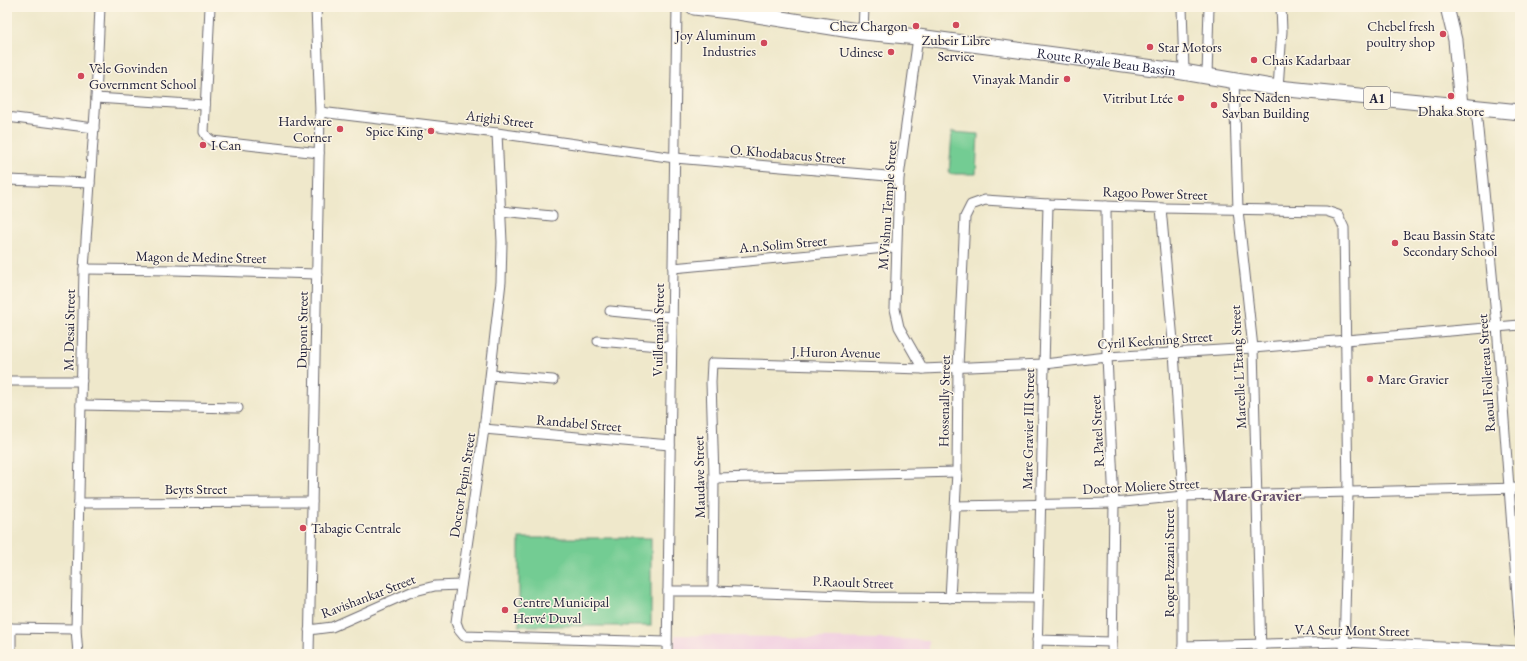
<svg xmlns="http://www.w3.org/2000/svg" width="1527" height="661" viewBox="0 0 1527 661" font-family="'EB Garamond',serif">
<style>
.built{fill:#f2d0e2}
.green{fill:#73cc93;stroke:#4a7767}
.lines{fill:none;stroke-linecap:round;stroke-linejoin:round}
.street-casing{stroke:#6a676d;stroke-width:11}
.secondary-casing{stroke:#6a676d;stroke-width:15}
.primary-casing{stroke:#6a676d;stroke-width:17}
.street{stroke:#fff;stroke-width:9}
.secondary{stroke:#fff;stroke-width:13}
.primary{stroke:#fff;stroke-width:15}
.poi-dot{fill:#d1495b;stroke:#fcf5e5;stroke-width:1.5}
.labels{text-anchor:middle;stroke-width:3;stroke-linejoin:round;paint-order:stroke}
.shield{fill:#fcf5e5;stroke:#63616e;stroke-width:1}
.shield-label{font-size:13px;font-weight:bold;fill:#22223b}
.poi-label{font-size:14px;fill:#22223b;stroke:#fcf5e5;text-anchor:start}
.street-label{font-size:14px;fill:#22223b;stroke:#fcf5e5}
.quarter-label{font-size:16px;font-weight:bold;fill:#624c6b;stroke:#fcf5e5}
</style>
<rect width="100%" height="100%" fill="#fcf5e5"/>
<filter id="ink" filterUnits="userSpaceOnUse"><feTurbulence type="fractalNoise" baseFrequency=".025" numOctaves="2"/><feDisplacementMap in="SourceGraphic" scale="8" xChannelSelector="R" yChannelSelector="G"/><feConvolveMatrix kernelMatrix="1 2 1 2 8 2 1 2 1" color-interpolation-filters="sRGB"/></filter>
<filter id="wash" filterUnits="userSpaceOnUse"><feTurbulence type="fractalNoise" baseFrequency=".012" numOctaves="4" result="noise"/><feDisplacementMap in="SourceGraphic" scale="16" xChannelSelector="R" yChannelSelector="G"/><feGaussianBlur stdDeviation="0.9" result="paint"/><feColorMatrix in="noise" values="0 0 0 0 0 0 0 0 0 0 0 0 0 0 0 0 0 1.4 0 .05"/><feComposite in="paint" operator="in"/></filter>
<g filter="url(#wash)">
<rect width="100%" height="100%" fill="#efe8cb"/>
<polygon class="built" points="675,635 929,640 929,654 674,654"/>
<g class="green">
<polygon points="952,132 978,134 976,174 949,174"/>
<rect x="519" y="538" width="132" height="88"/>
</g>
</g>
<g filter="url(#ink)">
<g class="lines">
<defs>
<g id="street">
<polyline points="210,7 204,132 207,137 212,141 319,153"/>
<polyline points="1182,7 1184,71"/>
<polyline points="863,32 864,7"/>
<polyline points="918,37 899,177 895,309 899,327 923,369"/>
<polyline points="1207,76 1209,7"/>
<polyline points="1234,79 1238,210 1253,348 1261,654"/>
<polyline points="1278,88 1282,31 1281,7"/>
<polyline points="96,98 205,105"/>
<polyline points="1476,109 1497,326 1520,635"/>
<polyline points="320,112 497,133 675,158 899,177"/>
<polyline points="7,117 94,128"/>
<polyline points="497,133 502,242 501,282 484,429 456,622 459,630 464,636 667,642"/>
<polyline points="7,180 90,183"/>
<polyline points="1106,206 1107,357 1114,503 1112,654"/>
<polyline points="1161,208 1174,352 1183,496 1183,654"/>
<polyline points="501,211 552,216"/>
<polyline points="673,268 896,247"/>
<polyline points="84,269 175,270 317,274"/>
<polyline points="610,311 672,317"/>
<polyline points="598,341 672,347"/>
<polyline points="491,375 553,380"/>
<polyline points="7,381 82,381"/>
<polyline points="81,405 238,408"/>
<polyline points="484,429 670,445"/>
<polyline points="714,478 957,472"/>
<polyline points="79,503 312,502"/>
<polyline points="955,506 1114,503 1183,496 1520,488"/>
<polyline points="668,591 713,591 871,597 1038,598"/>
<polyline points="713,591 714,478 711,382 712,363 923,369 1044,364 1107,357 1253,348 1520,325"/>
<polyline points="950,598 957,472 958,367 965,217 971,205 985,200 1048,204 1161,208 1326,211 1338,215 1344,228 1348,492 1344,654"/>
<polyline points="7,628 76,629"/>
<polyline points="309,630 332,627 411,592 435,586 461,585"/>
<polyline points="1037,640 1112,642"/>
<polyline points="1183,646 1344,642 1520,651"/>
<polyline points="11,654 11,628"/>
<polyline points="78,654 76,629 84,269 96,98 100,7"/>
<polyline points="309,654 320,112 316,7"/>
<polyline points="667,654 677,7"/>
<polyline points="1037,654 1048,204"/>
</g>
<polyline id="secondary" points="1447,7 1455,40 1461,106"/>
<g id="primary">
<path id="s1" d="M694,7l44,5 125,20 55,5 259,34 101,17 242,24"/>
</g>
</defs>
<use href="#street" class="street-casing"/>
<use href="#secondary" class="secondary-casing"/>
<use href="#primary" class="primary-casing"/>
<use href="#street" class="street"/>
<use href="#secondary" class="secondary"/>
<use href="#primary" class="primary"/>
</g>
</g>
<g class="poi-dot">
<circle cx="956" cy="25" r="4"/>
<circle cx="916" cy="26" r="4"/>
<circle cx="1443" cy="34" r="4"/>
<circle cx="764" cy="43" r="4"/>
<circle cx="1150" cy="47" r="4"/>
<circle cx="891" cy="52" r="4"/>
<circle cx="1254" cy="60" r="4"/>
<circle cx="81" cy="76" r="4"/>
<circle cx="1067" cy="79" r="4"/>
<circle cx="1451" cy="96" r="4"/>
<circle cx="1181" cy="98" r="4"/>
<circle cx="1214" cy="105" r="4"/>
<circle cx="340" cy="129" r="4"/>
<circle cx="431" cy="131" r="4"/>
<circle cx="203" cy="145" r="4"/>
<circle cx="1395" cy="243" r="4"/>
<circle cx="1370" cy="379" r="4"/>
<circle cx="303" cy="528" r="4"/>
<circle cx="505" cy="610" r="4"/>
</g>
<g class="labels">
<rect class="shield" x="1364" y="87" width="26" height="22" rx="3"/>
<g class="shield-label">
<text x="1377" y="103">A1</text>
</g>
<g class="poi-label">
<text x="908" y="31" text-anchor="end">Chez Chargon</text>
<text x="1435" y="31" text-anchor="end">Chebel fresh<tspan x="1435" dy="16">poultry shop</tspan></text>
<text x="756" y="40" text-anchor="end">Joy Aluminum<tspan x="756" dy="16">Industries</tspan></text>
<text x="956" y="45" text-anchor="middle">Zubeir Libre<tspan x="956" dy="16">Service</tspan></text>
<text x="1158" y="52">Star Motors</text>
<text x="883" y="57" text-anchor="end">Udinese</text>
<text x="1262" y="65">Chais Kadarbaar</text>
<text x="89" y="73">Vèle Govinden<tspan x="89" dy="16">Government School</tspan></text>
<text x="1059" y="84" text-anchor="end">Vinayak Mandir</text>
<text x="1222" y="102">Shree Naden<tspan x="1222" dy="16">Savban Building</tspan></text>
<text x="1173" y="103" text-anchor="end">Vitribut Ltée</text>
<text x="1451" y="116" text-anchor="middle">Dhaka Store</text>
<text x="332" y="126" text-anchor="end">Hardware<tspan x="332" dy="16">Corner</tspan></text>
<text x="423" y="136" text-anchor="end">Spice King</text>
<text x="211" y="150">I Can</text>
<text x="1403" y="240">Beau Bassin State<tspan x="1403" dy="16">Secondary School</tspan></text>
<text x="1378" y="384">Mare Gravier</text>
<text x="311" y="533">Tabagie Centrale</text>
<text x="513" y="607">Centre Municipal<tspan x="513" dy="16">Hervé Duval</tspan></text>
</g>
<g class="street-label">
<text dy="5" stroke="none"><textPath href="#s1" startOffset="416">Route Royale Beau Bassin</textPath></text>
<text transform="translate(500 119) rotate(7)" y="5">Arighi Street</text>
<text transform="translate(788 154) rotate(5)" y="5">O. Khodabacus Street</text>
<text transform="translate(1155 193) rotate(2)" y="5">Ragoo Power Street</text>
<text transform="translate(887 205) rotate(-86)" y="5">M.Vishnu Temple Street</text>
<text transform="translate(783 244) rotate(-5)" y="5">A.n.Solim Street</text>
<text transform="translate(201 257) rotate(1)" y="5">Magon de Medine Street</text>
<text transform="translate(69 330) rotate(-89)" y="5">M. Desai Street</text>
<text transform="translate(302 330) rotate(-89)" y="5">Dupont Street</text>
<text transform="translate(658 330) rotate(-89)" y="5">Vuillemain Street</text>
<text transform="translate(1155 340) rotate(-4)" y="5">Cyril Keckning Street</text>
<text transform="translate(836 352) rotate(1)" y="5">J.Huron Avenue</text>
<text transform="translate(1238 367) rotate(-93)" y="5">Marcelle L'Etang Street</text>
<text transform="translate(1486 373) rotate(-94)" y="5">Raoul Follereau Street</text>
<text transform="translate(944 401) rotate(-89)" y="5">Hossenally Street</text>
<text transform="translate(579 423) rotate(5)" y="5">Randabel Street</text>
<text transform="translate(1028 429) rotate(-89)" y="5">Mare Gravier III Street</text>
<text transform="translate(1097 431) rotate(-93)" y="5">R.Patel Street</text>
<text transform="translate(699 477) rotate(-91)" y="5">Maudave Street</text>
<text transform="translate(462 485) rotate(-81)" y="5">Doctor Pepin Street</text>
<text transform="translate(1141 486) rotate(-3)" y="5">Doctor Moliere Street</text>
<text x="196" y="494">Beyts Street</text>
<text transform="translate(1169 563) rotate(-90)" y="5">Roger Pezzani Street</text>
<text transform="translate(853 582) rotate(2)" y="5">P.Raoult Street</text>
<text transform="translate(368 596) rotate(-21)" y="5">Ravishankar Street</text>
<text transform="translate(1352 630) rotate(1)" y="5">V.A Seur Mont Street</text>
</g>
<g class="quarter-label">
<text x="1257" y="501">Mare Gravier</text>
</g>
</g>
<rect width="1527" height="661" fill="none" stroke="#fcf5e5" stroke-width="24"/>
</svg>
